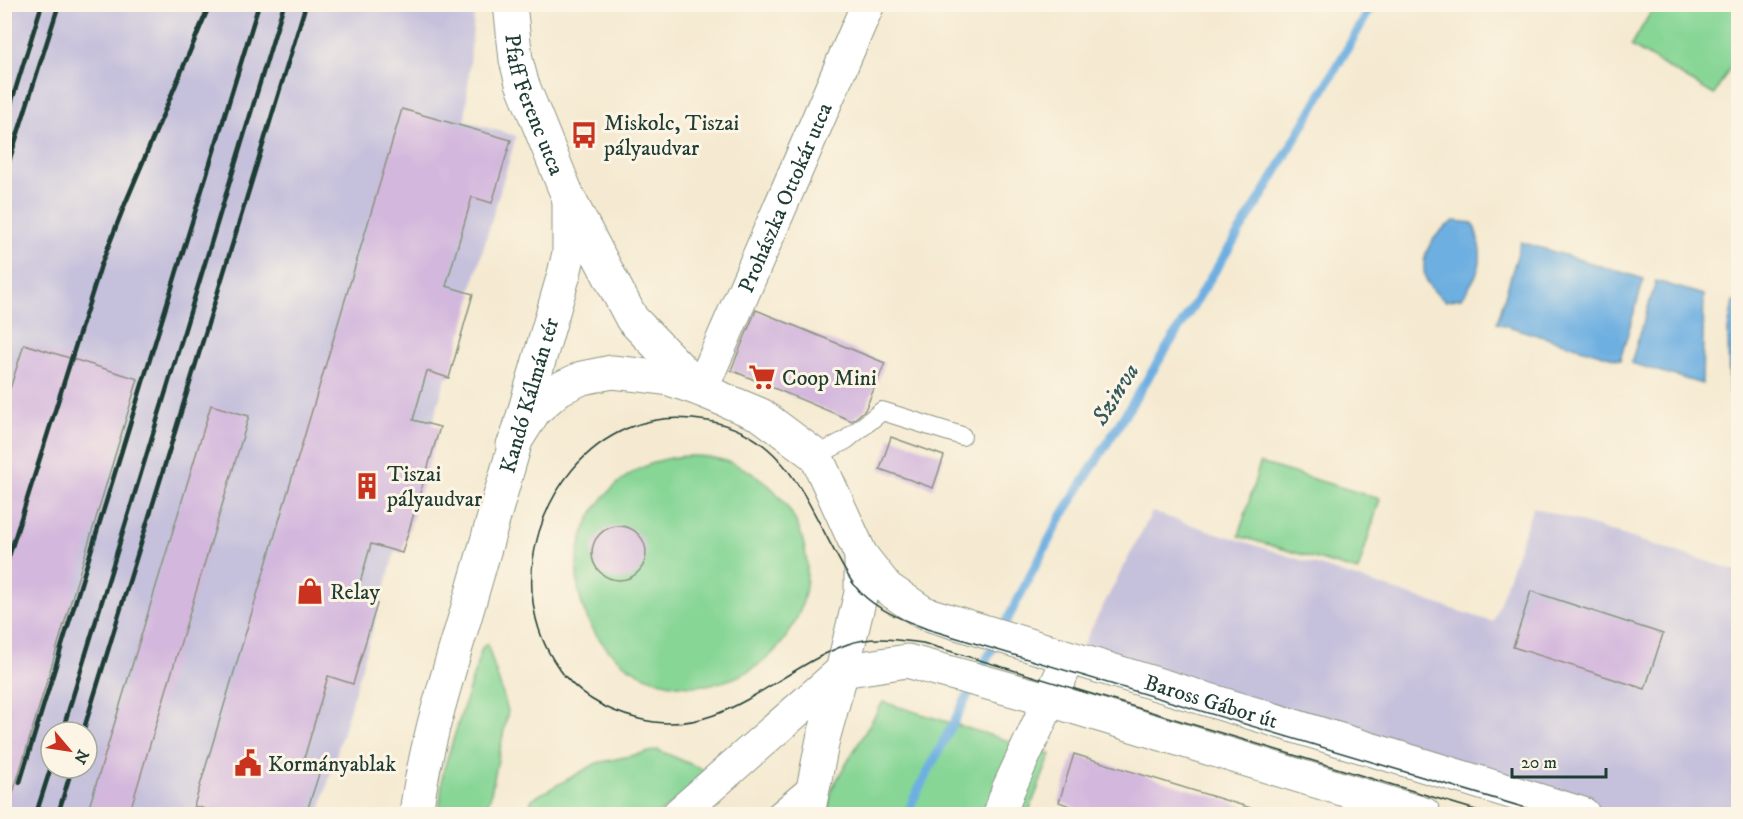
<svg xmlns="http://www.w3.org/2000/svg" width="1743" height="819" viewBox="0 0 1743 819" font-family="'IM FELL DW Pica',serif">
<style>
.industrial{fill:#c5c0db;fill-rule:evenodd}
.green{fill:#87d696;stroke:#538a65;stroke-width:1.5}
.water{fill:#6dafe1;stroke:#46768a;stroke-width:1.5}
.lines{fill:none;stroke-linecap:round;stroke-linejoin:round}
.stream{stroke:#6dafe1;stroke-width:9}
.building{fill:#d3b7dd}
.service-casing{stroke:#8a9482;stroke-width:20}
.minor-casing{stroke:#8a9482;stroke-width:35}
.tertiary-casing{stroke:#8a9482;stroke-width:35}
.service{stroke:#fff;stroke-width:18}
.minor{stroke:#fff;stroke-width:33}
.tertiary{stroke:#fff;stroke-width:33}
.tram{stroke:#1f3d34;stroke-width:1.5}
.rail{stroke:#1f3d34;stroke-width:4.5}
.labels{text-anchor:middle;stroke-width:6;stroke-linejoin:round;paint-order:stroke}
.street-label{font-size:22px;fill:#1f3d34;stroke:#fcf5e5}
.poi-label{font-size:22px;fill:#1f3d34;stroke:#fcf5e5;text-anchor:start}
.water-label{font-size:24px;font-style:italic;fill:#325a5f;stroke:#fcf5e5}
</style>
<rect width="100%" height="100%" fill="#fcf5e5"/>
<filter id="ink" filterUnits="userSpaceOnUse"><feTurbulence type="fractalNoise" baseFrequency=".0167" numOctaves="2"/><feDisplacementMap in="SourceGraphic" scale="12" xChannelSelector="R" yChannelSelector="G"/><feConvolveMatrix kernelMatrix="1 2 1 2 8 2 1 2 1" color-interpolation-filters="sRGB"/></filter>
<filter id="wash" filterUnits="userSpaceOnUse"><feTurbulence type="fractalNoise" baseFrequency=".008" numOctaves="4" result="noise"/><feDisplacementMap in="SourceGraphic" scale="24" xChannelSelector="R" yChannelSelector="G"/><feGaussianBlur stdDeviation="1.35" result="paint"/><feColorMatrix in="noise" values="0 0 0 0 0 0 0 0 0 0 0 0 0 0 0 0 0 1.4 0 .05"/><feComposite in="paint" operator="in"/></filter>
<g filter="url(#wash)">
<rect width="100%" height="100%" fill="#f5ead1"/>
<g class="industrial">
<path d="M5,5h470l-10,116 51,15 -197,678h-314zM51,732h36v36h-36z"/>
<polygon points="1533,507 1738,571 1738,814 1588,814 1078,654 1152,512 1493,622"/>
</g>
<g class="green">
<polygon points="1655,5 1738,5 1738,54 1714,95 1631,46"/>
<circle cx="692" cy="571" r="115"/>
<polygon points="1260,463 1380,499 1358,571 1239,536"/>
<polygon points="487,643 508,711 490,798 483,814 439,814 443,772 482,648"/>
<polygon points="883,702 1051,754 1028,814 827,814 832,788"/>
<polygon points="658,750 709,772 679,799 658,814 527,814 532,799 597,763"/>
</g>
<g class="water">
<path d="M1454,221l19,2c12,32 10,48 -12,75l-16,3c-7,-6 -16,-13 -19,-21 -8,-25 8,-47 28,-59z"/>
<polygon points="1521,242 1644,279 1620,360 1497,323"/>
<polygon points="1656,281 1704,295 1702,384 1631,363"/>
<polygon points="1733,301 1738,303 1738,345 1737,356 1738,358 1738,395 1729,391 1728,330"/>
</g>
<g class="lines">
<polyline class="stream" points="908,814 913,800 1061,517 1265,191 1373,4"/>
</g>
<g id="blocks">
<g class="building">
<polygon points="402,109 511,140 492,203 472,197 446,286 473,294 449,378 427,371 413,420 440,427 402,553 371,544 356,597 377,604 353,684 328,676 301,769 319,774 306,814 223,814 194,806"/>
<polygon points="756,310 885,363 865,410 852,421 731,370"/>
<polygon points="24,344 138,379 11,800 4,799 4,408"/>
<polygon points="211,405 249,416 129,814 87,814"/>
<polygon points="891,437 944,456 933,488 880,469"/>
<circle cx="619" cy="553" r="27"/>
<polygon points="1531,591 1663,634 1645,689 1513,647"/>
<polygon points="1074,754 1251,808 1250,814 1074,814 1076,808 1059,802"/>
</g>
</g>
</g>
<g filter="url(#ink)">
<use href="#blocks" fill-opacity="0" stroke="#8a9482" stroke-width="1.5"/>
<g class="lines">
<defs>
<g id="service">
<polyline points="816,456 846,440 882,411 962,436"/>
<polyline points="774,814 813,781"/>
</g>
<g id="minor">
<path id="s1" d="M701,390l167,-386"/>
<polyline points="808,814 823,739 842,671"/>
<polyline points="1000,814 1008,790 1069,658"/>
</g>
<g id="tertiary">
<path id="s2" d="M510,4l6,56 6,23 47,116 63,120 65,67"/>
<path id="s3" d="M513,445l22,-35 24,-21 23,-11 30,-6 28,3 29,4 32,11 60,25 55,41 45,99 26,33 37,25 659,201"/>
<polyline points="842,671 907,661 1050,700 1424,814"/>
<path id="s4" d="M416,814c9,-70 32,-139 52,-207 31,-111 63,-222 96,-333l5,-21v-54"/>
<polyline points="679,814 842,671 861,593 861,555"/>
</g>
</defs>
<use href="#service" class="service-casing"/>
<use href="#minor" class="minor-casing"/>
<use href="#tertiary" class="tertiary-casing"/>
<use href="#service" class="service"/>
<use href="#minor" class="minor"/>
<use href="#tertiary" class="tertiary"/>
<path class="tram" d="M1489,814l-566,-171c-25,-3 -50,-8 -75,1 -72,26 -127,97 -209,75 -32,-8 -62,-24 -81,-52 -56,-78 -18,-202 70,-239 26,-11 53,-12 80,-7 76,13 96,76 129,135 7,13 14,27 24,37 18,18 43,27 66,36l619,185"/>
<g class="rail">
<polyline points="4,126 42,4"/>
<polyline points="4,177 59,4"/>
<polyline points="4,572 101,265 125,204 210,4"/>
<polyline points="62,732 284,4"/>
<polyline points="83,732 306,4"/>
<polyline points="20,782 259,4"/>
<polyline points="36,814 51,767"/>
<polyline points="58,814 72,768"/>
</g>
</g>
</g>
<defs>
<symbol id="bus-bare" viewBox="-9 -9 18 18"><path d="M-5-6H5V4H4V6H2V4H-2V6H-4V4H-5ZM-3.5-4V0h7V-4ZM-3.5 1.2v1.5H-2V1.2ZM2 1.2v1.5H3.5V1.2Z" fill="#c8321e" stroke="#fcf5e5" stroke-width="2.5" paint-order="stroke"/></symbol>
<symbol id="supermarket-bare" viewBox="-9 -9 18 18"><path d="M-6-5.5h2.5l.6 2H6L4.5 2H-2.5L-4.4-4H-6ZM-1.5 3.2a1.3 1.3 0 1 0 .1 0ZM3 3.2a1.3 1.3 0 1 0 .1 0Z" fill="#c8321e" stroke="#fcf5e5" stroke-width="2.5" paint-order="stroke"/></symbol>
<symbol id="building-bare" viewBox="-9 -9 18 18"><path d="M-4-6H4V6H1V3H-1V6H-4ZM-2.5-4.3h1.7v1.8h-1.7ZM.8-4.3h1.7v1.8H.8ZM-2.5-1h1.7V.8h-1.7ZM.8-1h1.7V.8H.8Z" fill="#c8321e" stroke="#fcf5e5" stroke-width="2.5" paint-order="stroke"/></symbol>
<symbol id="shop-bare" viewBox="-9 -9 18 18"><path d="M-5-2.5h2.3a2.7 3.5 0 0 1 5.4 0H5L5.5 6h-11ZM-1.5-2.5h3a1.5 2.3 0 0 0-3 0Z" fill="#c8321e" stroke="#fcf5e5" stroke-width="2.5" paint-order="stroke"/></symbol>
<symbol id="civic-bare" viewBox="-9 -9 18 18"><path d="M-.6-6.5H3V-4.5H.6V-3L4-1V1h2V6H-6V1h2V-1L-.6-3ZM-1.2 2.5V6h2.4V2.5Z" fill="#c8321e" stroke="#fcf5e5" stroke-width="2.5" paint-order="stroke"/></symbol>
</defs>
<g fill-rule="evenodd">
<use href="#bus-bare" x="565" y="116" width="38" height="38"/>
<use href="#supermarket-bare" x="743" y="358" width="38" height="38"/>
<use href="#building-bare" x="348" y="467" width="38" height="38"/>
<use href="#shop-bare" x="291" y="572" width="38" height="38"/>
<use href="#civic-bare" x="229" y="744" width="38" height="38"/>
</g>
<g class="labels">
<g class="street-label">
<text dy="8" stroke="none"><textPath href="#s2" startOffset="104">Pfaff Ferenc utca</textPath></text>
<text dy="8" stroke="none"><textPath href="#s1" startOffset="210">Prohászka Ottokár utca</textPath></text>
<text dy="8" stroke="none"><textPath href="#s4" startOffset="434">Kandó Kálmán tér</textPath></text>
<text dy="8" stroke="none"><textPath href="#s3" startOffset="850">Baross Gábor út</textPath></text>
</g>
<g class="poi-label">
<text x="604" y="130">Miskolc, Tiszai<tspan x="604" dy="25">pályaudvar</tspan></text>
<text x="782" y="385">Coop Mini</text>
<text x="387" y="481">Tiszai<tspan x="387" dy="25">pályaudvar</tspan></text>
<text x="330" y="599">Relay</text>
<text x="268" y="771">Kormányablak</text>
</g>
<g class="water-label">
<text transform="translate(1115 394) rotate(-58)" y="8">Szinva</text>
</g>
</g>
<rect width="1743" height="819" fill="none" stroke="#fcf5e5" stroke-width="24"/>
<g transform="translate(69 750) rotate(119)"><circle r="28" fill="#fcf5e5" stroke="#a4ab9e" stroke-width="1.5"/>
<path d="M0-4.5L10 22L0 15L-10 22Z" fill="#c8321e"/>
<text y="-9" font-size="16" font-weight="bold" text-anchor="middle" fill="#1f3d34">N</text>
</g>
<path d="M1512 768v9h94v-9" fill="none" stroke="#1f3d34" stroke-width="3"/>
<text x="1521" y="768" font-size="18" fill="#1f3d34" stroke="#fcf5e5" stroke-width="4.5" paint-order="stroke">20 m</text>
</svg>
